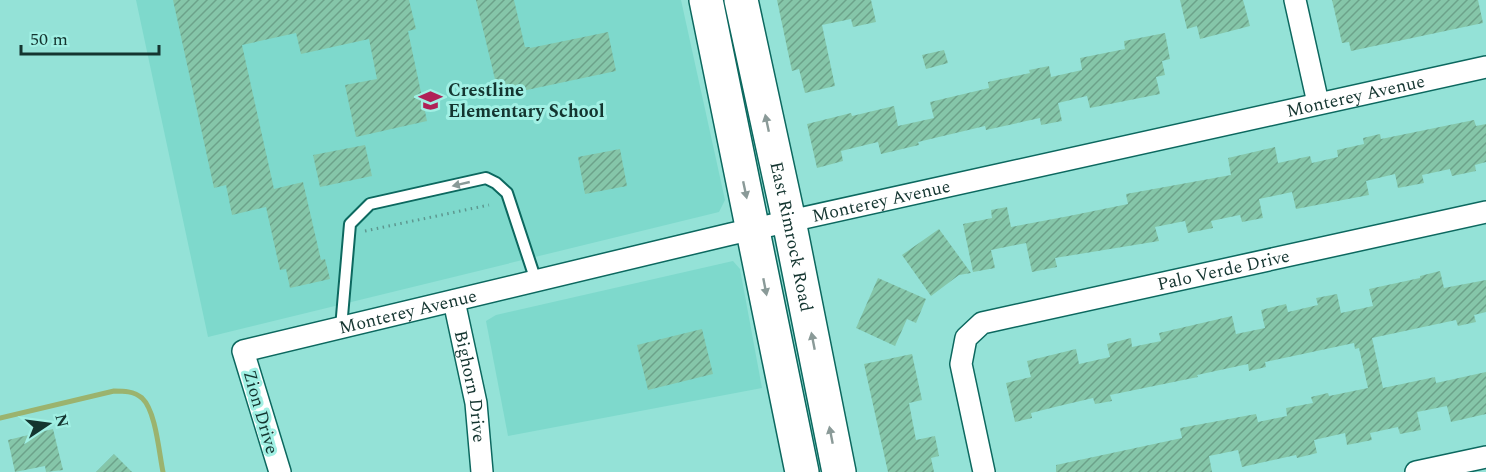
<svg xmlns="http://www.w3.org/2000/svg" width="1486" height="472" viewBox="0 0 1486 472" font-family="Spectral,serif">
<style>
.built{fill:#7ed9cc}
.lines{fill:none;stroke-linecap:round;stroke-linejoin:round}
.stream{stroke:#9bb36e;stroke-width:5}
.building{fill:url(#building-hatch)}
.service-casing{stroke:#0c685f;stroke-width:14}
.minor-casing{stroke:#0c685f;stroke-width:24}
.primary-casing{stroke:#0c685f;stroke-width:36}
.path{stroke:#5d978f;stroke-width:3;stroke-dasharray:1.5 4.5;stroke-linecap:butt}
.service{stroke:#fff;stroke-width:10}
.minor{stroke:#fff;stroke-width:21}
.primary{stroke:#fff;stroke-width:33}
.oneway{fill:#8a9a98}
.labels{text-anchor:middle;stroke-width:6;stroke-linejoin:round;paint-order:stroke}
.poi-label{font-size:18px;font-weight:bold;fill:#143530;stroke:#a1f0e4;text-anchor:start}
.street-label{font-size:18px;fill:#143530;stroke:#a1f0e4}
</style>
<defs>
<pattern id="building-hatch" width="6" height="6" patternUnits="userSpaceOnUse" patternTransform="scale(1.5)"><rect width="6" height="6" fill="#85c6a9"/><path d="M-1 1l2-2M0 6l6-6M5 7l2-2" fill="none" stroke="#6ca28a"/></pattern>
</defs>
<rect width="100%" height="100%" fill="#94e2d7"/>
<g class="built">
<polygon points="136,0 681,0 725,200 719,212 208,337"/>
<polygon points="733,261 740,269 762,388 508,436 486,321 496,315"/>
</g>
<g class="lines">
<path class="stream" d="M0,418l114,-27c9,0 20,0 28,7 14,13 17,55 21,74"/>
</g>
<g class="building">
<polygon points="173,0 409,0 416,29 408,31 427,121 356,137 345,85 377,79 369,39 301,54 296,33 242,45 274,189 303,182 321,260 325,259 330,279 290,288 286,269 280,270 266,207 232,215 226,185 214,188"/>
<polygon points="476,0 514,0 525,47 530,47 530,48 608,32 616,71 499,96"/>
<polygon points="777,0 871,0 876,22 853,27 851,19 822,25 835,86 805,93 799,69 792,71"/>
<polygon points="1180,0 1243,0 1250,26 1200,39 1197,26 1187,29"/>
<polygon points="1332,0 1478,0 1483,23 1351,51 1349,42 1342,43"/>
<polygon points="1165,33 1170,59 1162,61 1165,75 1156,77 1160,94 1090,108 1087,96 1058,103 1062,121 1041,125 1040,118 986,130 985,126 918,142 919,145 881,154 878,142 841,151 843,161 817,168 807,124 851,113 852,116 894,106 898,126 934,118 930,102 989,88 988,82 1030,73 1029,70 1049,66 1051,77 1082,70 1080,58 1125,49 1124,41"/>
<polygon points="944,50 948,63 926,69 922,55"/>
<polygon points="1474,120 1476,126 1486,124 1486,162 1475,165 1476,171 1452,176 1450,169 1422,175 1424,183 1398,188 1395,174 1366,181 1369,195 1296,209 1292,192 1259,199 1263,218 1242,222 1240,215 1211,221 1213,228 1188,233 1185,221 1155,227 1159,241 1055,258 1057,267 1032,272 1026,243 991,250 995,268 973,272 963,224 992,218 991,210 1007,207 1011,227 1069,216 1128,204 1126,194 1231,175 1228,158 1275,147 1278,163 1310,156 1312,163 1338,157 1337,150 1364,144 1363,138 1380,134 1381,139"/>
<polygon points="365,145 372,176 320,187 313,155"/>
<polygon points="620,149 627,186 585,194 578,157"/>
<polygon points="939,229 971,273 959,275 931,296 902,255"/>
<polygon points="1440,271 1444,288 1486,280 1486,312 1474,315 1476,322 1458,326 1456,320 1372,338 1383,388 1435,377 1436,383 1486,372 1486,414 1451,422 1447,406 1417,412 1421,430 1400,434 1398,427 1370,433 1372,440 1347,445 1345,433 1314,440 1317,453 1297,458 1296,455 1242,467 1238,450 1209,456 1212,472 1056,472 1056,465 1182,438 1180,428 1256,414 1258,422 1287,416 1286,408 1313,403 1311,397 1328,393 1329,396 1368,388 1359,348 1355,349 1354,343 1265,362 1266,367 1249,371 1248,364 1197,375 1198,377 1110,395 1112,401 1095,404 1093,398 1059,406 1031,413 1032,418 1015,422 1006,383 1031,377 1027,361 1076,349 1079,364 1110,357 1107,344 1131,338 1132,347 1161,341 1159,333 1232,316 1236,334 1265,328 1261,310 1286,304 1288,312 1318,305 1316,298 1337,294 1341,313 1373,306 1369,289 1420,278 1420,276"/>
<polygon points="878,278 926,299 916,323 907,319 895,346 856,328"/>
<polygon points="702,329 713,374 648,390 637,345"/>
<polygon points="912,354 922,400 909,403 916,440 935,436 939,456 931,458 934,472 888,472 864,364"/>
<polygon points="53,429 63,470 46,472 45,466 15,472 8,440"/>
<polygon points="114,454 132,472 96,472"/>
</g>
<g class="lines">
<defs>
<polyline id="service" points="341,328 350,224 370,204 486,178 496,183 507,193 536,281"/>
<g id="minor">
<polyline points="1295,0 1318,103"/>
<path id="s1" d="M454,301l22,102 6,69"/>
<path id="s2" d="M280,472l-37,-121 488,-117 755,-167"/>
<path id="s3" d="M984,472l-23,-108 5,-26 16,-15 504,-111"/>
<polyline points="1416,472 1486,457"/>
</g>
<g id="primary">
<polyline points="706,0 802,472"/>
<path id="s4" d="M741,0l48,221 50,251"/>
</g>
</defs>
<use href="#service" class="service-casing"/>
<use href="#minor" class="minor-casing"/>
<use href="#primary" class="primary-casing"/>
<polyline class="path" points="365,231 489,205"/>
<use href="#service" class="service"/>
<use href="#minor" class="minor"/>
<use href="#primary" class="primary"/>
</g>
<defs><path id="oneway-solid" d="M-6-.8H1V-3.2L6.5 0L1 3.2V.8H-6Z" transform="scale(1.5)"/></defs>
<g class="oneway">
<use href="#oneway-solid" transform="translate(767 123) rotate(-102)"/>
<use href="#oneway-solid" transform="translate(461 184) rotate(167)"/>
<use href="#oneway-solid" transform="translate(745 190) rotate(78)"/>
<use href="#oneway-solid" transform="translate(765 287) rotate(79)"/>
<use href="#oneway-solid" transform="translate(813 341) rotate(-101)"/>
<use href="#oneway-solid" transform="translate(831 435) rotate(-101)"/>
</g>
<defs>
<symbol id="school-bare" viewBox="-9 -9 18 18"><path d="M0-5L7-2L0 1L-7-2ZM-4 1L0 2.5L4 1V4Q0 6-4 4Z" fill="#b02157" stroke="#a1f0e4" stroke-width="2.5" paint-order="stroke"/></symbol>
</defs>
<g fill-rule="evenodd">
<use href="#school-bare" x="414" y="84" width="33" height="33"/>
</g>
<g class="labels">
<g class="poi-label">
<text x="448" y="96">Crestline<tspan x="448" dy="21">Elementary School</tspan></text>
</g>
<g class="street-label">
<text dy="6" stroke="none"><textPath href="#s2" startOffset="1268">Monterey Avenue</textPath></text>
<text dy="6" stroke="none"><textPath href="#s2" startOffset="782">Monterey Avenue</textPath></text>
<text dy="6" stroke="none"><textPath href="#s4" startOffset="242">East Rimrock Road</textPath></text>
<text dy="6" stroke="none"><textPath href="#s3" startOffset="406">Palo Verde Drive</textPath></text>
<text dy="6" stroke="none"><textPath href="#s2" startOffset="296">Monterey Avenue</textPath></text>
<text dy="6" stroke="none"><textPath href="#s1" startOffset="87">Bighorn Drive</textPath></text>
<text transform="translate(261 412) rotate(74)" y="6">Zion Drive</text>
</g>
</g>
<g transform="translate(48 424) rotate(77)" stroke="#a1f0e4" stroke-width="4.5" paint-order="stroke">
<path d="M0-4.5L10 22L0 15L-10 22Z" fill="#143530"/>
<text y="-9" font-size="16" font-weight="bold" text-anchor="middle" fill="#143530">N</text>
</g>
<path d="M21 45v9h138v-9" fill="none" stroke="#143530" stroke-width="3"/>
<text x="30" y="45" font-size="18" fill="#143530" stroke="#a1f0e4" stroke-width="4.5" paint-order="stroke">50 m</text>
</svg>
